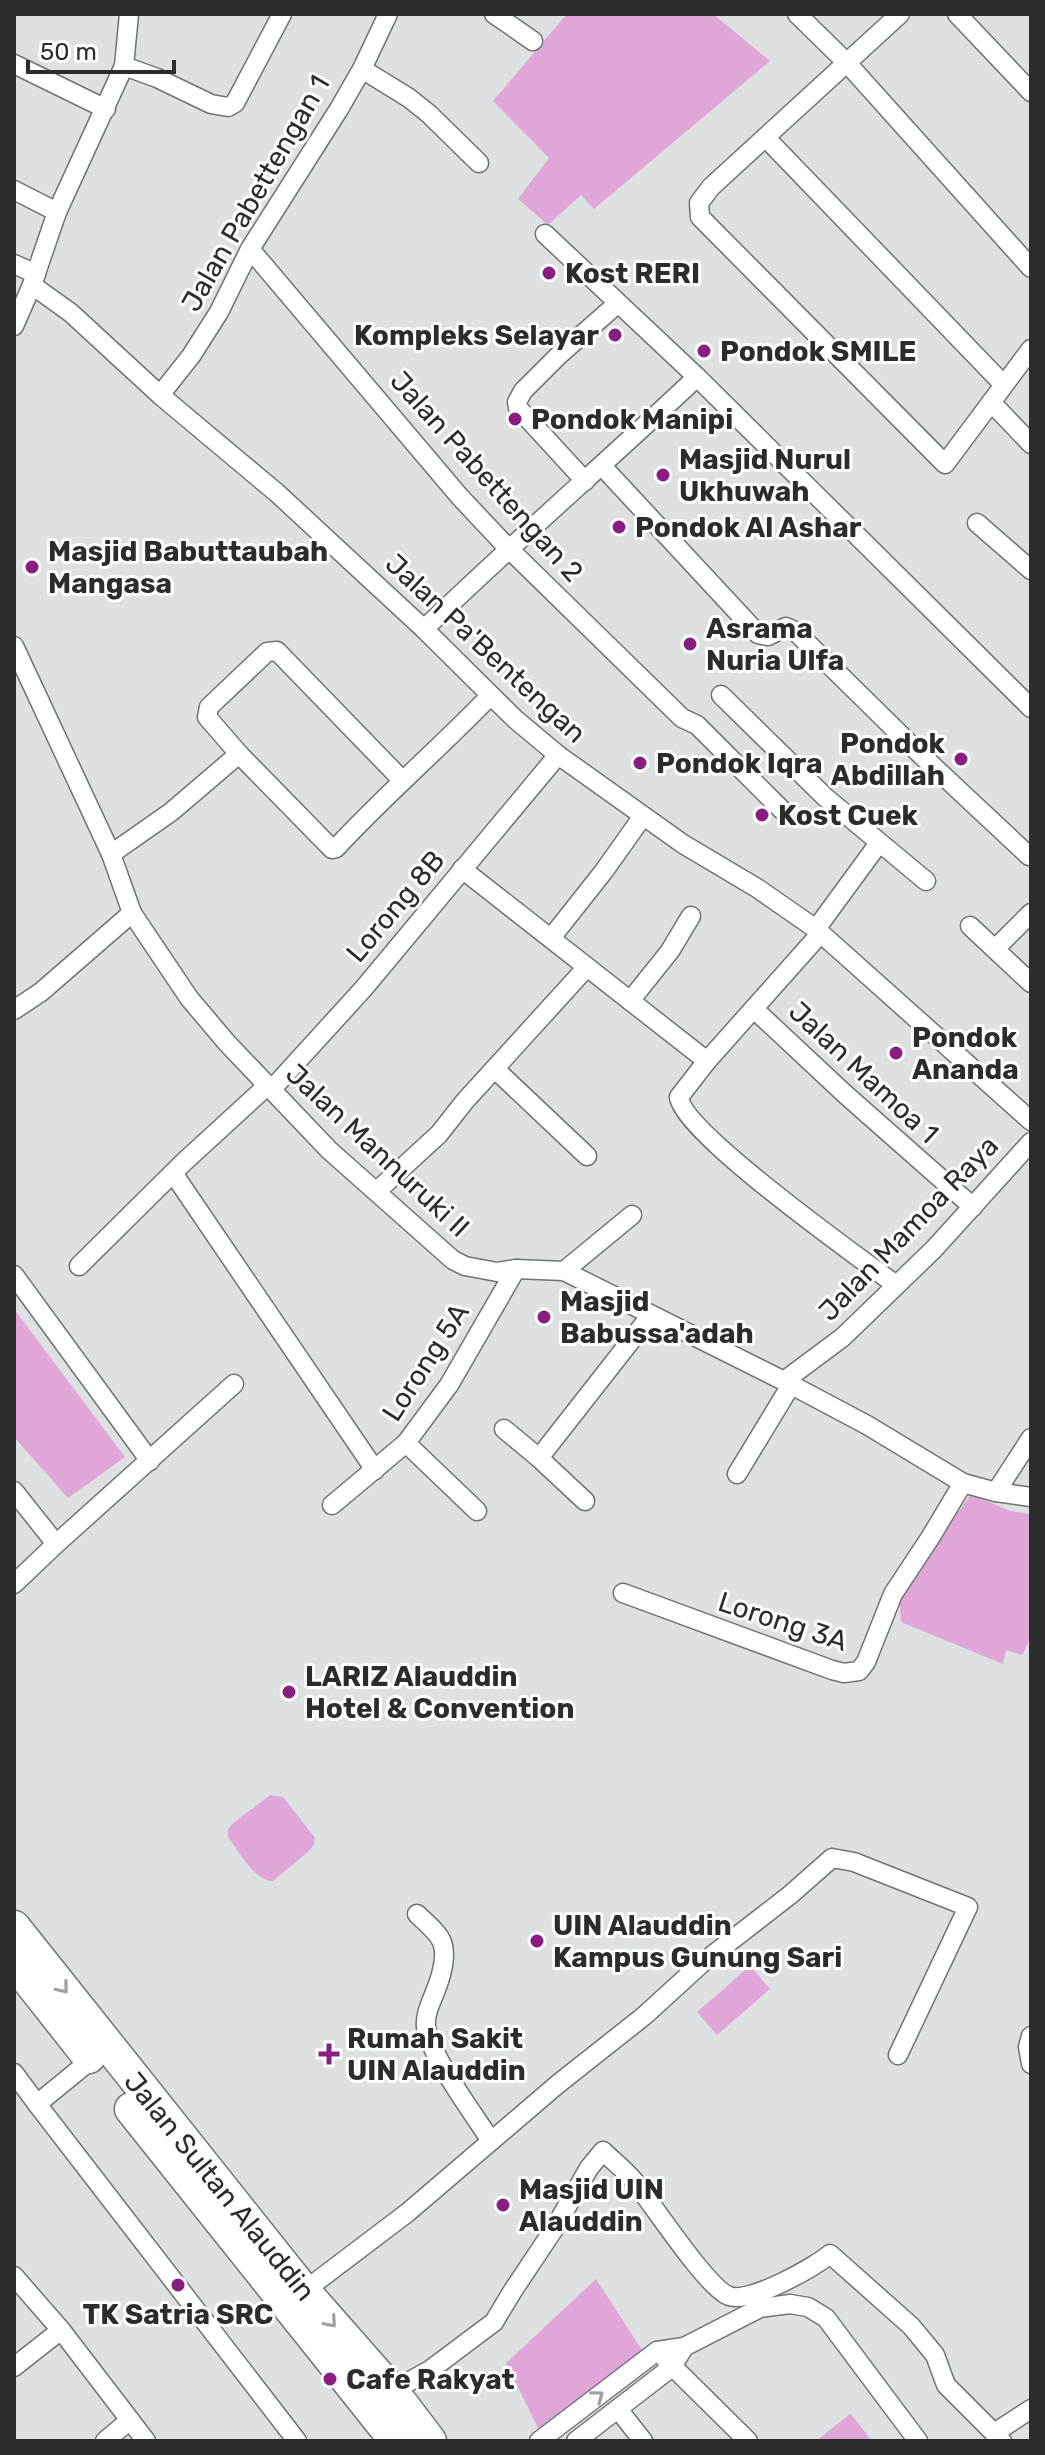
<svg xmlns="http://www.w3.org/2000/svg" width="1045" height="2455" viewBox="0 0 1045 2455" font-family="Rubik,sans-serif">
<style>
.green{fill:#e0a6d7}
.lines{fill:none;stroke-linecap:round;stroke-linejoin:round}
.street-casing{stroke:#707373;stroke-width:21}
.highway-casing{stroke:#707373;stroke-width:35}
.street{stroke:#fff;stroke-width:18}
.highway{stroke:#fff;stroke-width:32}
.oneway{stroke:#a0a0a0}
.poi-dot{fill:#8a1d82;stroke:#fff;stroke-width:3}
.labels{text-anchor:middle;stroke-width:6;stroke-linejoin:round;paint-order:stroke}
.street-label{font-size:28px;fill:#2b2d2d;stroke:#fff}
.poi-label{font-size:28px;font-weight:bold;fill:#2b2d2d;stroke:#fff;text-anchor:start}
</style>
<rect width="100%" height="100%" fill="#dde1e1"/>
<g class="green">
<polygon points="567,14 713,14 770,61 594,209 581,195 548,225 518,199 549,158 493,101"/>
<polygon points="14,1309 125,1457 68,1498 14,1437"/>
<polygon points="971,1494 1010,1511 1031,1514 1031,1637 1022,1655 1006,1650 1003,1664 901,1622 899,1595"/>
<path d="M270,1795l13,2 32,41 -1,6 -4,6 -37,31c-20,-1 -33,-29 -45,-44v-7l4,-6z"/>
<polygon points="750,1966 770,1989 717,2035 697,2012"/>
<polygon points="596,2279 642,2350 541,2434 506,2363"/>
<polygon points="851,2414 872,2441 816,2441 850,2414"/>
</g>
<g class="lines">
<defs>
<g id="street">
<polyline points="494,14 533,41"/>
<polyline points="797,14 847,63 1031,268"/>
<polyline points="900,14 711,187 699,203 700,217 945,464 1031,349"/>
<polyline points="957,14 1031,92"/>
<polyline points="14,64 106,109"/>
<polyline points="124,66 157,78 211,104 228,107 235,103 282,14"/>
<polyline points="362,69 409,98 429,114 479,163"/>
<polyline points="766,138 1003,384"/>
<polyline points="14,190 57,212"/>
<polyline points="545,234 697,377"/>
<polyline points="250,249 460,497 508,548 682,718 697,725 782,810"/>
<polyline points="14,264 36,274"/>
<polyline points="32,285 71,313 160,395 277,493 424,629 515,719 558,755 683,844 757,888 816,929 1031,1121"/>
<polyline points="14,326 32,285 57,212 124,66 129,14"/>
<polyline points="160,395 191,356 219,312 250,249 339,109 362,69 388,14"/>
<polyline points="991,402 1031,444"/>
<polyline points="602,466 758,634 768,636 786,627 795,631 919,753 1029,856 1031,853"/>
<polyline points="585,481 518,408 517,402 523,391 559,355 617,304"/>
<polyline points="977,523 1031,570"/>
<path d="M424,629c89,-86 183,-167 273,-252l334,331"/>
<polyline points="14,646 111,854 132,913 41,992 14,1010"/>
<polyline points="721,695 825,797 926,881"/>
<path d="M402,780l-125,-129 -10,1 -58,55 -2,10 32,37 93,95 4,-1c49,-53 104,-100 154,-152"/>
<polyline points="111,854 171,812 239,754"/>
<polyline points="462,869 707,1061 820,934"/>
<polyline points="132,913 189,998 227,1043 329,1150 453,1260 465,1266 497,1272 516,1269 564,1271 784,1381 867,1425 963,1483 996,1492 1031,1497"/>
<polyline points="970,926 1031,983"/>
<polyline points="816,929 879,843"/>
<polyline points="551,938 604,871 643,816"/>
<polyline points="995,949 1031,913"/>
<polyline points="630,1001 670,951 691,916"/>
<polyline points="754,1009 846,1095 973,1207"/>
<path d="M707,1061l-28,36c4,36 181,161 217,188"/>
<polyline points="495,1069 587,1156"/>
<polyline points="272,1089 364,988 558,755"/>
<polyline points="173,1173 375,1470"/>
<polyline points="377,1191 439,1134 465,1101 587,967"/>
<polyline points="79,1266 184,1162 268,1085"/>
<polyline points="564,1271 632,1215"/>
<polyline points="14,1275 150,1461"/>
<polyline points="784,1381 843,1337 934,1249 1031,1142"/>
<polyline points="504,1429 539,1458 585,1501"/>
<polyline points="406,1443 477,1511"/>
<polyline points="539,1458 651,1315"/>
<polyline points="737,1474 791,1385"/>
<polyline points="14,1491 56,1544 234,1384"/>
<polyline points="996,1492 1031,1438"/>
<polyline points="332,1505 406,1443 449,1385 516,1269"/>
<polyline points="14,1584 56,1544"/>
<polyline points="623,1593 832,1670 844,1673 859,1671 866,1662 893,1594 930,1538 963,1483"/>
<path d="M417,1914c8,8 21,18 25,28 6,16 -3,41 -9,55 -4,10 -8,19 -7,30 5,30 47,86 65,114"/>
<polyline points="1031,2036 1028,2047 1031,2064"/>
<polyline points="91,2060 37,2104 297,2441"/>
<polyline points="14,2073 37,2104"/>
<polyline points="14,2276 61,2330 146,2441"/>
<polyline points="304,2291 407,2213 558,2084 644,2016 701,1964 790,1895 832,1858 854,1862 968,1907 898,2055"/>
<polyline points="665,2359 748,2441"/>
<polyline points="14,2367 61,2330"/>
<path d="M392,2391l38,-21 64,-48 18,-30 42,-63 35,-61 14,-17c10,10 22,19 31,30 18,22 73,107 95,115 20,8 84,-28 101,-42l81,72 24,29 11,30 56,56"/>
<polyline points="618,2409 643,2441"/>
<polyline points="994,2433 1031,2409"/>
<polyline points="105,2441 130,2420"/>
<polyline points="539,2441 657,2351 684,2347 760,2308 790,2304 808,2307 826,2318 918,2441"/>
<polyline points="576,2441 672,2367 684,2347"/>
</g>
<g id="highway">
<polyline points="14,1927 304,2291 392,2391 430,2441"/>
<polyline points="14,1962 89,2057"/>
<polyline points="131,2109 396,2441"/>
</g>
</defs>
<use href="#street" class="street-casing"/>
<use href="#highway" class="highway-casing"/>
<use href="#street" class="street"/>
<use href="#highway" class="highway"/>
</g>
<defs><path id="oneway-chevron" d="M-2-3.5L2.5 0L-2 3.5" fill="none" stroke-width="1.6" stroke-linecap="round" stroke-linejoin="round" transform="scale(2)"/></defs>
<g class="oneway">
<use href="#oneway-chevron" transform="translate(63 1988) rotate(51)"/>
<use href="#oneway-chevron" transform="translate(331 2322) rotate(49)"/>
<use href="#oneway-chevron" transform="translate(598 2396) rotate(-37)"/>
</g>
<g class="poi-dot">
<circle cx="549" cy="273" r="8"/>
<circle cx="615" cy="335" r="8"/>
<circle cx="704" cy="351" r="8"/>
<circle cx="515" cy="419" r="8"/>
<circle cx="663" cy="475" r="8"/>
<circle cx="619" cy="527" r="8"/>
<circle cx="32" cy="567" r="8"/>
<circle cx="690" cy="644" r="8"/>
<circle cx="961" cy="759" r="8"/>
<circle cx="640" cy="763" r="8"/>
<circle cx="762" cy="815" r="8"/>
<circle cx="896" cy="1053" r="8"/>
<circle cx="544" cy="1317" r="8"/>
<circle cx="289" cy="1692" r="8"/>
<circle cx="537" cy="1941" r="8"/>
<path d="M325 2042h8v8h8v8h-8v8h-8v-8h-8v-8h8z"/>
<circle cx="503" cy="2205" r="8"/>
<circle cx="178" cy="2285" r="8"/>
<circle cx="330" cy="2379" r="8"/>
</g>
<g class="labels">
<g class="street-label">
<text transform="translate(255 193) rotate(-60)" y="10">Jalan Pabettengan 1</text>
<text transform="translate(487 476) rotate(48)" y="10">Jalan Pabettengan 2</text>
<text transform="translate(486 648) rotate(43)" y="10">Jalan Pa'Bentengan</text>
<text transform="translate(395 906) rotate(-50)" y="10">Lorong 8B</text>
<text transform="translate(864 1072) rotate(43)" y="10">Jalan Mamoa 1</text>
<text transform="translate(378 1150) rotate(43)" y="10">Jalan Mannuruki II</text>
<text transform="translate(908 1228) rotate(-46)" y="10">Jalan Mamoa Raya</text>
<text transform="translate(425 1362) rotate(-57)" y="10">Lorong 5A</text>
<text transform="translate(783 1621) rotate(18)" y="10">Lorong 3A</text>
<text transform="translate(220 2186) rotate(51)" y="10">Jalan Sultan Alauddin</text>
</g>
<g class="poi-label">
<text x="565" y="283">Kost RERI</text>
<text x="599" y="345" text-anchor="end">Kompleks Selayar</text>
<text x="720" y="361">Pondok SMILE</text>
<text x="531" y="429">Pondok Manipi</text>
<text x="679" y="469">Masjid Nurul<tspan x="679" dy="32">Ukhuwah</tspan></text>
<text x="635" y="537">Pondok Al Ashar</text>
<text x="48" y="561">Masjid Babuttaubah<tspan x="48" dy="32">Mangasa</tspan></text>
<text x="706" y="638">Asrama<tspan x="706" dy="32">Nuria Ulfa</tspan></text>
<text x="945" y="753" text-anchor="end">Pondok<tspan x="945" dy="32">Abdillah</tspan></text>
<text x="656" y="773">Pondok Iqra</text>
<text x="778" y="825">Kost Cuek</text>
<text x="912" y="1047">Pondok<tspan x="912" dy="32">Ananda</tspan></text>
<text x="560" y="1311">Masjid<tspan x="560" dy="32">Babussa'adah</tspan></text>
<text x="305" y="1686">LARIZ Alauddin<tspan x="305" dy="32">Hotel &amp; Convention</tspan></text>
<text x="553" y="1935">UIN Alauddin<tspan x="553" dy="32">Kampus Gunung Sari</tspan></text>
<text x="347" y="2048">Rumah Sakit<tspan x="347" dy="32">UIN Alauddin</tspan></text>
<text x="519" y="2199">Masjid UIN<tspan x="519" dy="32">Alauddin</tspan></text>
<text x="178" y="2324" text-anchor="middle">TK Satria SRC</text>
<text x="346" y="2389">Cafe Rakyat</text>
</g>
</g>
<rect width="1045" height="2455" fill="none" stroke="#2b2d2d" stroke-width="32"/>
<path d="M28 60v12h146v-12" fill="none" stroke="#2b2d2d" stroke-width="4"/>
<text x="40" y="60" font-size="24" fill="#2b2d2d" stroke="#ffffff" stroke-width="6" paint-order="stroke">50 m</text>
</svg>
